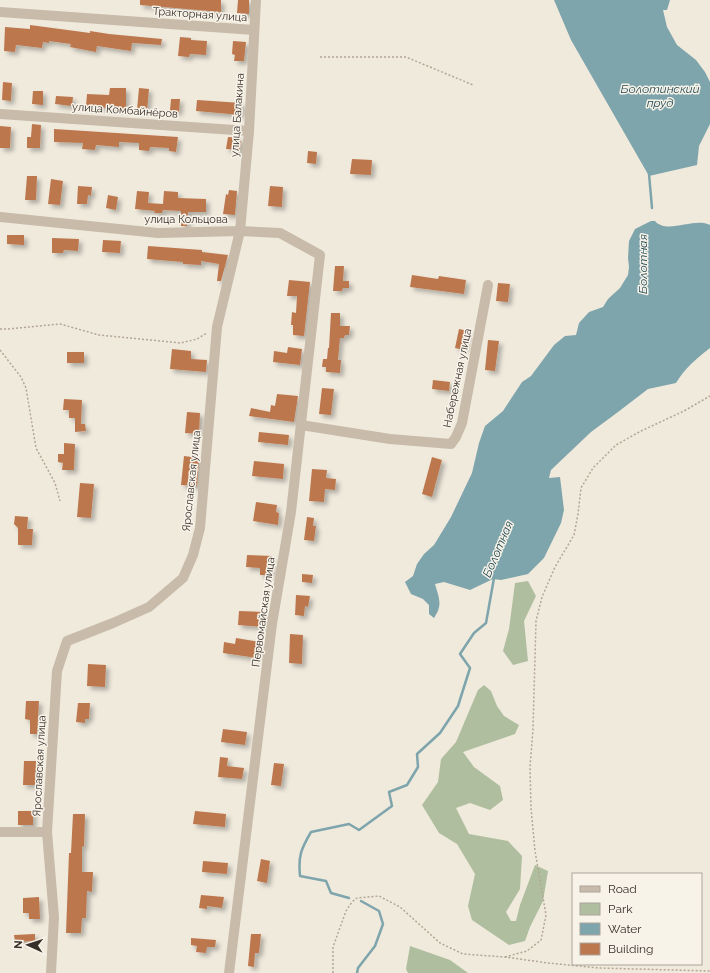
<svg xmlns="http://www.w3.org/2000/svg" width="710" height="973" viewBox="0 0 710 973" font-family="Raleway,sans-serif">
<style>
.green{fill:#afbe9e}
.water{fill:#7ea4ac}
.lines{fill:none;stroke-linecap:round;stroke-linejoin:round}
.stream{stroke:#7ea4ac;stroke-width:2.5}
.building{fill:#bd774e;filter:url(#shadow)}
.path{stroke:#b3a694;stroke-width:1.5;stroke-dasharray:2 2;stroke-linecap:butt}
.minor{stroke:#c8bbaa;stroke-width:10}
.labels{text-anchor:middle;stroke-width:3;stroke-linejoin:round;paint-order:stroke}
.street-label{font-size:11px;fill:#362e29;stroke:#f8f3e9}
.water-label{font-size:12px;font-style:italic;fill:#214a54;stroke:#f8f3e9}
</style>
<defs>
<filter id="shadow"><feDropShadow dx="3.5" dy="3.5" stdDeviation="2" flood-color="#0004"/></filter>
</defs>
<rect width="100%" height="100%" fill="#f0eadd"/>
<g class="green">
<polygon points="528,581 536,596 524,621 528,661 513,665 503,651 509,629 515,583"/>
<polygon points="484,685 491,691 497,706 504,716 519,725 515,734 463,752 474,767 500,786 503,800 490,810 470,803 456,808 469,834 508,841 522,856 520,889 506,912 511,921 516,921 520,905 535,865 548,871 543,901 530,927 525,941 509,945 472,920 468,906 475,874 457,844 439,833 422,805 438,782 441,759 456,742 478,690"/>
<polygon points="410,946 450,960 468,973 408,973 406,969"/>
</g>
<g class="water">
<polygon points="554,0 670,0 667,10 663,10 667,27 677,45 696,60 705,72 710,82 710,124 699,146 697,165 649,176 571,40"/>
<path d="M651,221h4c12,14 39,-4 55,4v123c-14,11 -25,20 -34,35l-28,6 -30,23 -27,20 -40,38 -2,8 11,-1 4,33 -3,13 -17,35 -16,16 -27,6 -8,-1 -23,11 -26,-8 -9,2c4,14 8,21 -1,34l-5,-4v-9l-6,-6 -12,-5 -6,-12 8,-6 4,-12 7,-10 10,-9 17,-28 21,-44 7,-30 6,-17 18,-15 19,-29 9,-6 23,-31 11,-9 11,-1 3,-12 10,-11 14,-5 5,-8 12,-11 8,-13 1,-8 -1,-9 1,-17 6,-12z"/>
</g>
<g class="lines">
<g class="stream">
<polyline points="649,174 652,208"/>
<path d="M349,898l-18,-5 -5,-12 -26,-5c-2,-20 1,-27 11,-44l38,-8 10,6 33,-24 -3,-14 18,-7 11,-18 -1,-13 23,-21 18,-27 12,-38 -10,-14 14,-21 12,-10 8,-45"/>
<polyline points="357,973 358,968 375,946 383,924 379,911 361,901"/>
</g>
</g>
<g class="building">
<polygon points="140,0 221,0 221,12 140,5"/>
<polygon points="238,0 249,0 249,14 237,13"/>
<polygon points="30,25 90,33 90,31 109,34 162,39 161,45 132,43 131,51 97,46 96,52 70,47 71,44 49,41 49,43 43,42 42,48 16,45 15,52 4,51 5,27 30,29"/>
<polygon points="180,37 191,38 191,40 207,41 206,55 190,54 189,57 178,56"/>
<polygon points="233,41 246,42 244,61 234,61 235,55 232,54"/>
<polygon points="3,82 12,83 11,101 2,100"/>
<polygon points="110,88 126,88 126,110 86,106 87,94 109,95"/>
<polygon points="139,88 149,89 147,111 137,110"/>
<polygon points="33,91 43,91 43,105 32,104"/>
<polygon points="56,96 73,97 72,106 55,104"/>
<polygon points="171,99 180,99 179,112 170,111"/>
<polygon points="197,100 242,103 241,115 196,111"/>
<polygon points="32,124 41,125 40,148 27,148 27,137 31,137"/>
<polygon points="0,126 11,127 10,148 0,148"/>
<polygon points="54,129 178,137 176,152 169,151 169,148 150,147 149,151 139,150 139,143 119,142 119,147 96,145 95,150 82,149 83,143 54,142"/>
<polygon points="228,137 241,138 240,150 226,149"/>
<polygon points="308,151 317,152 316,164 307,163"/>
<polygon points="352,159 372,160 371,175 350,174"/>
<polygon points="27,176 37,176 36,200 25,200"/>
<polygon points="51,179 63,181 60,205 48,204"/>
<polygon points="78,186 92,187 91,196 88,195 87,204 77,204"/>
<polygon points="270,186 283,187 282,207 268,206"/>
<polygon points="229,190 237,191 235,215 223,214 226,194 228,195"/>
<polygon points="137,191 149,192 148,203 163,204 164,191 178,192 178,198 206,199 206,212 188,212 187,226 181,226 181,211 163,210 162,213 154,213 155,211 135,209"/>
<polygon points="108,195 118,197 116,210 106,208"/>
<polygon points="7,235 24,235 24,245 7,244"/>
<polygon points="52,238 79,239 78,251 64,250 63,253 52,253"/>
<polygon points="103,240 121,241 120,253 102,252"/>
<polygon points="148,246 202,250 202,252 228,255 221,281 217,281 219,264 201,261 201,265 183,264 183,262 147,259"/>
<polygon points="335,266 344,266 343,281 349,281 349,288 343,288 342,291 333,291"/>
<polygon points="412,275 438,279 439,276 466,280 464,294 410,287"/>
<polygon points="289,280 310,282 304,336 293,335 293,325 291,325 292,312 296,313 297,296 287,296"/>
<polygon points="498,283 510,284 508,302 496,301"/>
<polygon points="331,313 340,313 340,326 350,326 349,335 345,335 344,338 340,338 338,360 341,360 340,373 326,372 326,367 322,367 323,359 327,359 328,348 329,348"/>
<polygon points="459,329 468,331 464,350 455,348"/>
<polygon points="488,340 499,341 495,371 485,370"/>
<polygon points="288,347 302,349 300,365 273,362 274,351 287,353"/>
<polygon points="172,349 191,351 191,359 207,360 206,372 170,369"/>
<rect x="67" y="352" width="17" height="11"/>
<polygon points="433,380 450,382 449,391 432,389"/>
<polygon points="322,388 334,389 331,415 319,414"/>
<polygon points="277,394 298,396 294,422 249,416 251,408 270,412 271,405 275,406"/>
<polygon points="64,399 82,400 81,424 85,424 86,431 75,432 75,418 69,418 69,410 63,410"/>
<polygon points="187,412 200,413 199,434 185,433"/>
<polygon points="259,432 289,435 288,445 258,442"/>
<polygon points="64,443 75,444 74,470 62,470 63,463 58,462 58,454 64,454"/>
<polygon points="184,456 199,458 197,486 181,485"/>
<polygon points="432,457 442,460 432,497 422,494"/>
<polygon points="254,461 284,464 283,479 252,476"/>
<polygon points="312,469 327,470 326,478 336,479 335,490 325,489 324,502 309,501"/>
<polygon points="80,483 94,484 91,518 77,517"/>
<polygon points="256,502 277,505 276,512 279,513 278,525 253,521"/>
<polygon points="15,516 28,517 27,529 33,529 32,545 18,545 18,528 14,524"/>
<polygon points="307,517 314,518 313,526 316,526 314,541 304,540"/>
<polygon points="247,555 272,556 271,575 260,575 260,568 246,567"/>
<polygon points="302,574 313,575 312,583 302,582"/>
<polygon points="296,595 310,596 308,607 305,606 304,616 295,615"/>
<polygon points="239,611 265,612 264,627 238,625"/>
<polygon points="290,634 303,635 302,664 289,663"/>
<polygon points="236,638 260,642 257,658 223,653 224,642 235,644"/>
<polygon points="88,664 106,665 105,687 87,686"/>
<polygon points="26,701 39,701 37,734 30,734 30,720 25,719"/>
<polygon points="78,703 90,703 89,719 85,719 85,723 76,722"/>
<polygon points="223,729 247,732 245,745 221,742"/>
<polygon points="220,757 228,758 227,766 244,768 242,779 218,777"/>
<polygon points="24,761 36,761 35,785 23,785"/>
<polygon points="274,763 284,764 281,786 271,785"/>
<rect x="18" y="811" width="15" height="14"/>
<polygon points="195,811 226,814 225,827 193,824"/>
<polygon points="73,814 85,814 84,847 82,846 82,872 93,872 92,892 87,891 86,918 82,918 81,933 66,933 69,853 71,853"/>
<polygon points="261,859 270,861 267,883 257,881"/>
<polygon points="203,861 228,863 227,874 202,872"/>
<polygon points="201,895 224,897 222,908 207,906 207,909 199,908"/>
<polygon points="39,897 40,919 29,919 29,913 23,913 23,898"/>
<polygon points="35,934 35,941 15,942 14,935"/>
<polygon points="251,934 261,934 259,953 255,953 254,967 248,966"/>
<polygon points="191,938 216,940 215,947 207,947 206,953 196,952 197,946 191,945"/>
</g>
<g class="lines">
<g class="path">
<polyline points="320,57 406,57 473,85"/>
<polyline points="0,329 8,329 60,324 99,335 181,343 197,339 207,333"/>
<polyline points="0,350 21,377 26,388 36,448 55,483 60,501"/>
<polyline points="505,957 527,951 541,940 546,915 535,851 531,808 530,767 533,729 536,621 542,597 555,567 574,535 578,514 581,488 593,468 616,445 641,431 684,411 710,396"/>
<polyline points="333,973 333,947 346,911 352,902 357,898 379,896 400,907 440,943 463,954 505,957 548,963 599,968 710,971"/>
</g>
<g class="minor">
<polyline points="0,12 254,30"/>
<polyline points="0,114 249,131"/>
<polyline points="0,217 158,233 240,231 280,233 320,255 291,512 272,624 229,973"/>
<polyline points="301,425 390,439 451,444 456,437 462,423 488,285"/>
<polyline points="0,832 47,832"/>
<polyline points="51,973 54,917 47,832 57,671 67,641 113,623 149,607 183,578 193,555 200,528 217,327 240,231 249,131 256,0"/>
</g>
</g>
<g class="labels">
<g class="street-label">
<text transform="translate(200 14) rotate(4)" y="4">Тракторная улица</text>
<text transform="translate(125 110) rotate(4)" y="4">улица Комбайнёров</text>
<text transform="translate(237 115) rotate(-86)" y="4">улица Балакина</text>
<text x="186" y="223">улица Кольцова</text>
<text transform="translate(457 378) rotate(-78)" y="4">Набережная улица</text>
<text transform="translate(191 481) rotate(-84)" y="4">Ярославская улица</text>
<text transform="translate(263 612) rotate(-82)" y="4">Первомайская улица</text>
<text transform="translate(39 766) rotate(-87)" y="4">Ярославская улица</text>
</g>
<g class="water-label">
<text x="660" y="93">Болотинский<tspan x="660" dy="14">пруд</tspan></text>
<text transform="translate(643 264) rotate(-90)" y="4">Болотная</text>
<text transform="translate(498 549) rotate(-67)" y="4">Болотная</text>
</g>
</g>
<rect x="572" y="873" width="130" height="92" fill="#f8f3e9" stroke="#aaa49c"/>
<rect x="580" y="886" width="20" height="6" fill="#c8bbaa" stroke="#aaa49c"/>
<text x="608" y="893" font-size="12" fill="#362e29">Road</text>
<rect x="580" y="903" width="20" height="12" fill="#afbe9e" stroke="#aaa49c"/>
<text x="608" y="913" font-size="12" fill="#362e29">Park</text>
<rect x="580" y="923" width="20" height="12" fill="#7ea4ac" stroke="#aaa49c"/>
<text x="608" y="933" font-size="12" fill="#362e29">Water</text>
<rect x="580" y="943" width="20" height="12" fill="#bd774e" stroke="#aaa49c"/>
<text x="608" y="953" font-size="12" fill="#362e29">Building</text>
<g transform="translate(28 945) rotate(273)" stroke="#f8f3e9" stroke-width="3" paint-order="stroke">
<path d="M0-3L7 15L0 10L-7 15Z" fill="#362e29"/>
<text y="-6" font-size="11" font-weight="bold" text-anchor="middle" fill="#362e29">N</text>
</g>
</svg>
